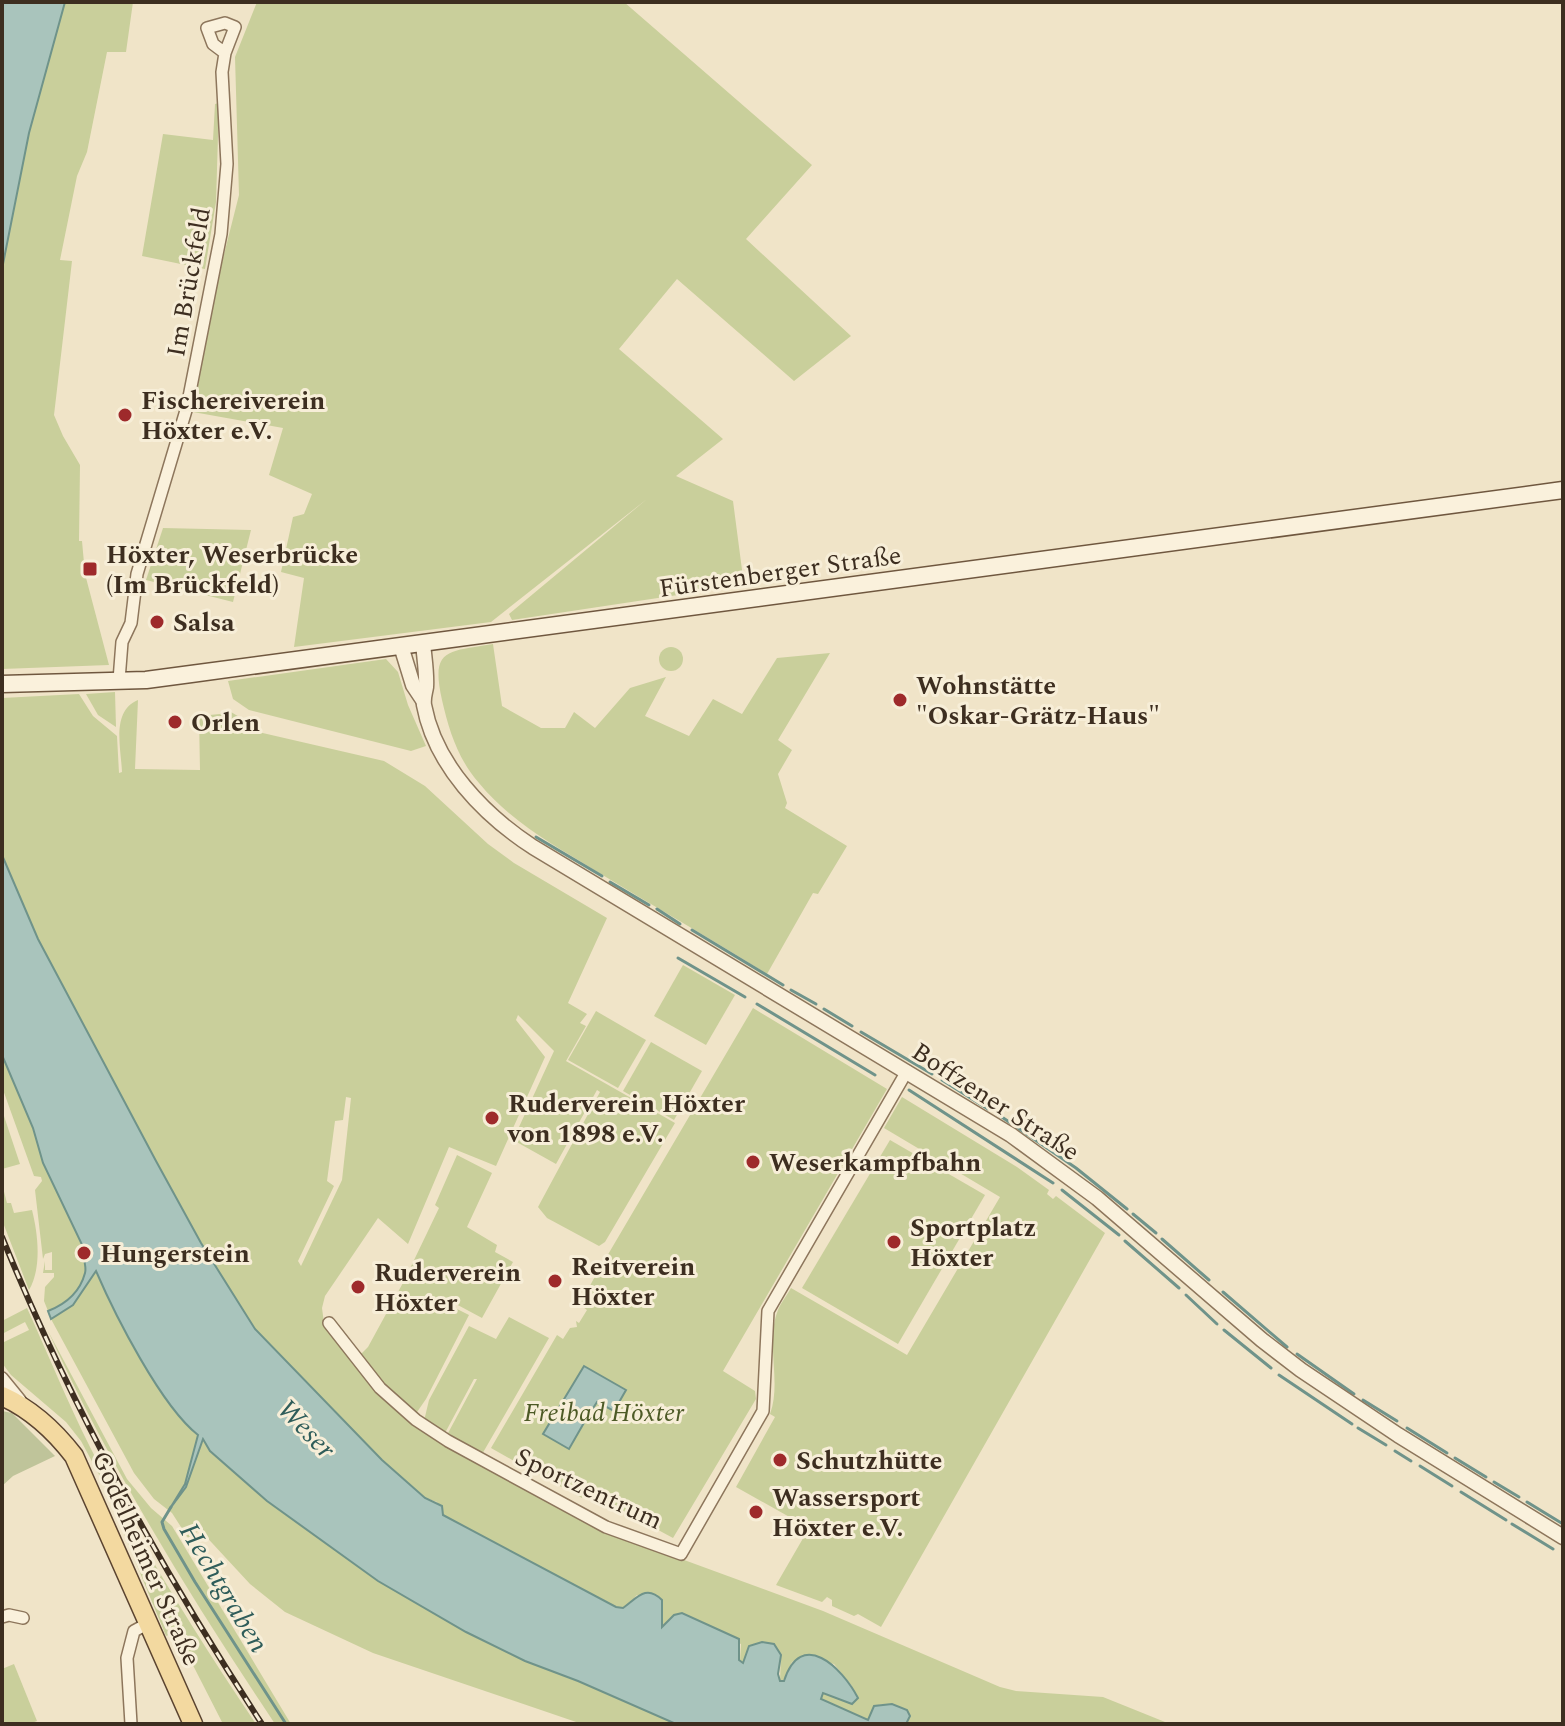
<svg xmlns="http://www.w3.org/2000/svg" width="1565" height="1726" viewBox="0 0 1565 1726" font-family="Spectral,serif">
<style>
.green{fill:#c9cf9b;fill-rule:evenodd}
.cemetery{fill:#bfc49a}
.water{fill:#a9c4bc;stroke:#6f938a;stroke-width:2}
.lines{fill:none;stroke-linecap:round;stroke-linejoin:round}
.stream{stroke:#6f938a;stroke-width:3}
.minor-casing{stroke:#8d765c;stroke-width:14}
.tertiary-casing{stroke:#8d765c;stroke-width:17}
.secondary-casing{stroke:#6f573f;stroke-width:19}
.primary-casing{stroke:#5b4430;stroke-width:21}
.minor{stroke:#faf1dc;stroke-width:11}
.tertiary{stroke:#faf1dc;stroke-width:14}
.secondary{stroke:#faf1dc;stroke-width:16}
.primary{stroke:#f3d9a0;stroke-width:18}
.rail-casing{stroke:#3d2e20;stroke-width:6}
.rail{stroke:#f7eed8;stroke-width:3;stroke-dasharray:9;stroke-linecap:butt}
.poi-dot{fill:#9e2a2b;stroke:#f7eed8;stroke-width:3}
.labels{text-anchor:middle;stroke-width:6;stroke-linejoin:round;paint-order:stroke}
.street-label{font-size:26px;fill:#3d2e20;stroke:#f7eed8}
.poi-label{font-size:26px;font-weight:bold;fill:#3d2e20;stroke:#f7eed8;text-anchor:start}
.park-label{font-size:26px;font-style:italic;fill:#4d5a26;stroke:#f7eed8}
.water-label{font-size:28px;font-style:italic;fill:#2f5d5a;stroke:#f7eed8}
</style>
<rect width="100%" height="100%" fill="#f0e4c8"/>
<g class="green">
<polygon points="65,2 133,2 126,52 107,52 87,152 77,176 60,260 72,261 54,415 63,436 80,465 79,541 82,541 85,574 109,665 2,669 2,269 29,133"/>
<polygon points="257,2 624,2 812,165 746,239 851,336 794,381 677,279 619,349 723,439 676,476 733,501 744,585 512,620 509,614 647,499 491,622 294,647 304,578 281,572 293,517 304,514 312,494 269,475 283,428 193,412 218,278 239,195 235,57"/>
<polygon points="219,103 216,202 205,269 142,256 163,134 213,140 215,104"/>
<polygon points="163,528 251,530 233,602 146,580"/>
<path d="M493,644l9,62 39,22h24l9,-16 21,16 35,-40 36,-11 -21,39 44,20 24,-37 29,15 35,-56 53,-5 -52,87 14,10 -14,24 9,29 -2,5 62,38 -29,48 -5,-1 -46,81c-59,-37 -112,-67 -171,-103 -42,-26 -85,-49 -117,-88 -21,-24 -30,-52 -37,-83 -12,-53 7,-48 51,-56z"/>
<circle cx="671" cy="659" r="12"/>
<polygon points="386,659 398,672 408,705 426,746 411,751 249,710 233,699 228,681"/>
<polygon points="115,692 116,727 98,715 86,694"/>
<path d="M79,694l14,22 24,20 2,37 3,-1c-1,-24 -11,-61 16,-72l-3,69 65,1 -1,-54 21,-2 6,-5 15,9v10l143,33 41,25 63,58 26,19 93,55 -39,85 19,11 -7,9 6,3 -20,35 109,62 -70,119 -6,4 -52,-28 -9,-11 62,-115 -3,-2 -41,74 -43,-24 41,-89 -36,-36 -2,5 29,37 -49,109 -47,-19 -41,97 -30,-26 -53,78 -3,12 2,15 90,100 82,51 109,57 218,80 177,76 16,4 87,6 67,27h-264l4,-8c-13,-9 -20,-15 -36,-10l-6,14 -47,-21 2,-6 29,11v-18l-18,-22 -32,-8 -10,6 -9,19h-3l1,-26 -41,7 1,-18 -71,-26 -8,9 1,-18 -26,-14 -14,14 -7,-2 -174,-92 -5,-13 -12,-4 -43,-38 -127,-131 -54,-86 -45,-82 -118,-222 -36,-84v-157zM346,1097l5,1 -9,82 -41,86 -3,-5 36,-75 -7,-5 8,-60 8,-1z"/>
<polygon points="683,965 735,995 706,1045 654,1016"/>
<polygon points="753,1008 887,1089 723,1371 755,1391 756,1399 673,1538 586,1491 582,1498 539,1475 524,1462 514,1461 491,1448 557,1335 563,1339 570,1328 577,1327 576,1321 579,1323 587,1310 580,1305 593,1280"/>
<polygon points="596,1011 646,1040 618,1088 568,1060"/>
<polygon points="651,1042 702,1071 674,1120 623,1091"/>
<path d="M2,1055l31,73 11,38 42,87c-4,9 1,12 -1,20 -5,19 -19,31 -37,38l-4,-10 1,-14 9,-10v-4h-11l2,-12v9h7v-18l-7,2 -2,5 -8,-69 7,-9 -1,-4 -7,-1 -32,-89z"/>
<path d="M902,1097l115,70 32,23 -2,4 6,5 3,-3 49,37 -224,394 -23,-13 -4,2 -22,-10v-6l-5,-3 -5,5 -46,-17 33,-57 -73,-41 39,-70 -5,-3c12,-33 -5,-71 8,-104 3,-7 9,-15 13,-22l116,67 93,-158 -116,-69z"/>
<polygon points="2,1110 20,1164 2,1169"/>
<polygon points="890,1140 985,1195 898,1344 802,1288"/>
<polygon points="457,1155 492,1173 467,1227 497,1245 495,1252 513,1262 482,1318 454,1303 453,1307 469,1315 426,1399 415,1415 358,1357 368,1347 404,1281 439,1208 435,1205"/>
<path d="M2,1184l5,19h4l3,10 18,-3c6,24 10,58 -3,80l-27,-70z"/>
<polygon points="95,1271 149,1372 177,1414 198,1435 185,1484 175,1501 176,1502 192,1470 203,1438 210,1452 267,1501 378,1581 466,1632 525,1661 578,1681 676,1724 582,1724 373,1653 285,1612 250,1584 200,1530 188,1538 172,1513 154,1499 134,1473 51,1319 73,1305"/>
<path d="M27,1308c21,46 40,93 63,139 49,96 106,188 166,277h-33l-47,-92 -10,4 -64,-156 -21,-39 -15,-19 -55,-47 -9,-12v-25l2,4 25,-12 -4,-8 -23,12v-13z"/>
<polygon points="509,1317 549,1338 481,1456 447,1435 477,1379 474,1379 445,1433 424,1421 429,1400 469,1326 496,1339"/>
<path d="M48,1331l79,148 24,29 21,18 119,198h-16c-84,-126 -164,-255 -227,-393z"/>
<polygon points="14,1664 37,1721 29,1724 2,1724 2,1669"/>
</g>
<polygon class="cemetery" points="2,1411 12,1413 55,1456 13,1476 2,1486"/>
<g class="water">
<polygon points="2,2 65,2 29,133 2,269"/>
<path d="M2,855l36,84 118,222 45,82 54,86 127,131 43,38 17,8 1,9 173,92 7,1c14,-10 23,-24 39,-8v27l12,-12 8,-2 57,26v21l4,3 6,-17 13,-4 12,2 7,11 -3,19 2,7h4c17,-53 58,-14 74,17l-6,6 -29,-11 -2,6 47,21 6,-14 18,-2 15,6 3,6 -4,8h-230l-98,-43 -53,-20 -59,-29 -88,-51 -111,-80 -57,-50 -7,-12 -17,48 -17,23 16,-26 13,-49c-37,-29 -83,-120 -102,-164l-23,34 -22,14 -3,-8c18,-7 32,-19 37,-38 2,-8 -3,-11 1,-20l-43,-90 -10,-35 -31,-73z"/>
<polygon points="584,1366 626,1390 614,1411 597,1402 588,1416 579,1410 576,1415 585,1421 569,1449 543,1434"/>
</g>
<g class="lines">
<g class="stream">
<polyline points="536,837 602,876"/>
<polyline points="610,882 649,905"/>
<polyline points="657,909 680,924"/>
<polyline points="692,930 783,985"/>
<polyline points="678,958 745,997"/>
<polyline points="791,990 816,1004"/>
<polyline points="757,1004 875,1075"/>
<polyline points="824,1009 852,1026"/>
<polyline points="861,1032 932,1074"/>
<polyline points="942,1080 988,1109"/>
<polyline points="909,1090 1053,1183"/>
<polyline points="996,1113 1076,1168 1127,1209"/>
<polyline points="1062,1190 1119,1235"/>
<polyline points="1133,1214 1156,1233"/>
<polyline points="1162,1239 1209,1280"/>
<polyline points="1125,1241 1179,1288"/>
<polyline points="1223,1292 1287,1347"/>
<polyline points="1186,1295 1217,1324"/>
<polyline points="1224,1330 1271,1368"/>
<polyline points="1297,1354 1354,1394"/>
<polyline points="1279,1375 1352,1424"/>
<polyline points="1363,1400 1397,1421"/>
<polyline points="1358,1428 1386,1445"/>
<polyline points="1407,1428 1447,1453"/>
<polyline points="1395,1451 1411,1461"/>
<polyline points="1455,1458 1486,1477"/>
<polyline points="1420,1466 1452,1486"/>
<polyline points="1494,1482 1519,1497"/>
<polyline points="1461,1492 1506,1520"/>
<polyline points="1527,1502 1563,1524"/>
<polyline points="171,1507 162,1522 164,1529 195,1582 286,1724"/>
<polyline points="1512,1524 1553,1549"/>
</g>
<defs>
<g id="minor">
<polyline points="119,680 122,642 131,623 137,574 187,407 221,234 227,164 222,72 225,53 235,27 225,23 207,28 213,44 225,53"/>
<polyline points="329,1323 380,1388 416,1420 448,1441 606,1527 681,1554 763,1411 768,1311 907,1071"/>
<polyline points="2,1378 20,1400"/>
<polyline points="2,1617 9,1615 23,1618"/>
<polyline points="131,1724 127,1658 134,1631 147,1624"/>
</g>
<g id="tertiary">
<path d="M423,643c1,13 4,30 3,44 -1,6 -3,11 -2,18 11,60 60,110 109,142l478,288 86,63 165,142 39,30 97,65 165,102"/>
<polyline points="401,646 413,685 423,700"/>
</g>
<polyline id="secondary" points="2,684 146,680 191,674 1563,490"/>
<path id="primary" d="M2,1396c29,13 52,34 72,60l119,268"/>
</defs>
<use href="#minor" class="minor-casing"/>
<use href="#tertiary" class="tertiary-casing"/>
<use href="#secondary" class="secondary-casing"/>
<use href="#primary" class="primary-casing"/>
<use href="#minor" class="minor"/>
<use href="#tertiary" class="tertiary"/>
<use href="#secondary" class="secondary"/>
<use href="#primary" class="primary"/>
<defs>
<path id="rail" d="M2,1237c70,172 159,332 260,487"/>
</defs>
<use href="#rail" class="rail-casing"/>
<use href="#rail" class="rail"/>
</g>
<g class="poi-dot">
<circle cx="125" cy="415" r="8"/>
<rect x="82" y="561" width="16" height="16" rx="4"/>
<circle cx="157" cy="622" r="8"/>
<circle cx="900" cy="700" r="8"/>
<circle cx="175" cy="722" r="8"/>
<circle cx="492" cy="1118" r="8"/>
<circle cx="753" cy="1162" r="8"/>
<circle cx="894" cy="1242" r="8"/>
<circle cx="84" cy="1253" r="8"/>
<circle cx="555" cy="1281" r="8"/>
<circle cx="358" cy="1287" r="8"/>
<circle cx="780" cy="1460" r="8"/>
<circle cx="756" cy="1512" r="8"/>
</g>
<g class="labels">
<g class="street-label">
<text transform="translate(188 282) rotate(-80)" y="9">Im Brückfeld</text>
<text transform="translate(780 571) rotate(-8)" y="9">Fürstenberger Straße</text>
<text transform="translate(996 1101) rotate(33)" y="9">Boffzener Straße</text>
<text transform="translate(589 1488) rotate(25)" y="9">Sportzentrum</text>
<text transform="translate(147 1558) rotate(66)" y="9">Godelheimer Straße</text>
</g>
<g class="poi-label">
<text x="141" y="409">Fischereiverein<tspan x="141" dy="30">Höxter e.V.</tspan></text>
<text x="106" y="563">Höxter, Weserbrücke<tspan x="106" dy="30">(Im Brückfeld)</tspan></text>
<text x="173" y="631">Salsa</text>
<text x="916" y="694">Wohnstätte<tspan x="916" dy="30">"Oskar-Grätz-Haus"</tspan></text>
<text x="191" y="731">Orlen</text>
<text x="508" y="1112">Ruderverein Höxter<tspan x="508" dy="30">von 1898 e.V.</tspan></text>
<text x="769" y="1171">Weserkampfbahn</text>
<text x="910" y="1236">Sportplatz<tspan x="910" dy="30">Höxter</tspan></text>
<text x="100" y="1262">Hungerstein</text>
<text x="571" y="1275">Reitverein<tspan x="571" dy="30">Höxter</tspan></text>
<text x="374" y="1281">Ruderverein<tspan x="374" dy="30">Höxter</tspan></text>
<text x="796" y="1469">Schutzhütte</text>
<text x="772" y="1506">Wassersport<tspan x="772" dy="30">Höxter e.V.</tspan></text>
</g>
<g class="park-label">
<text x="604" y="1421">Freibad Höxter</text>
</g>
<g class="water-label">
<text transform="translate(307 1428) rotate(46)" y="10">Weser</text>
<text transform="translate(225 1587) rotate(59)" y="10">Hechtgraben</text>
</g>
</g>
<rect width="1565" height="1726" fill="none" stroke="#3d2e20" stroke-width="8"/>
</svg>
